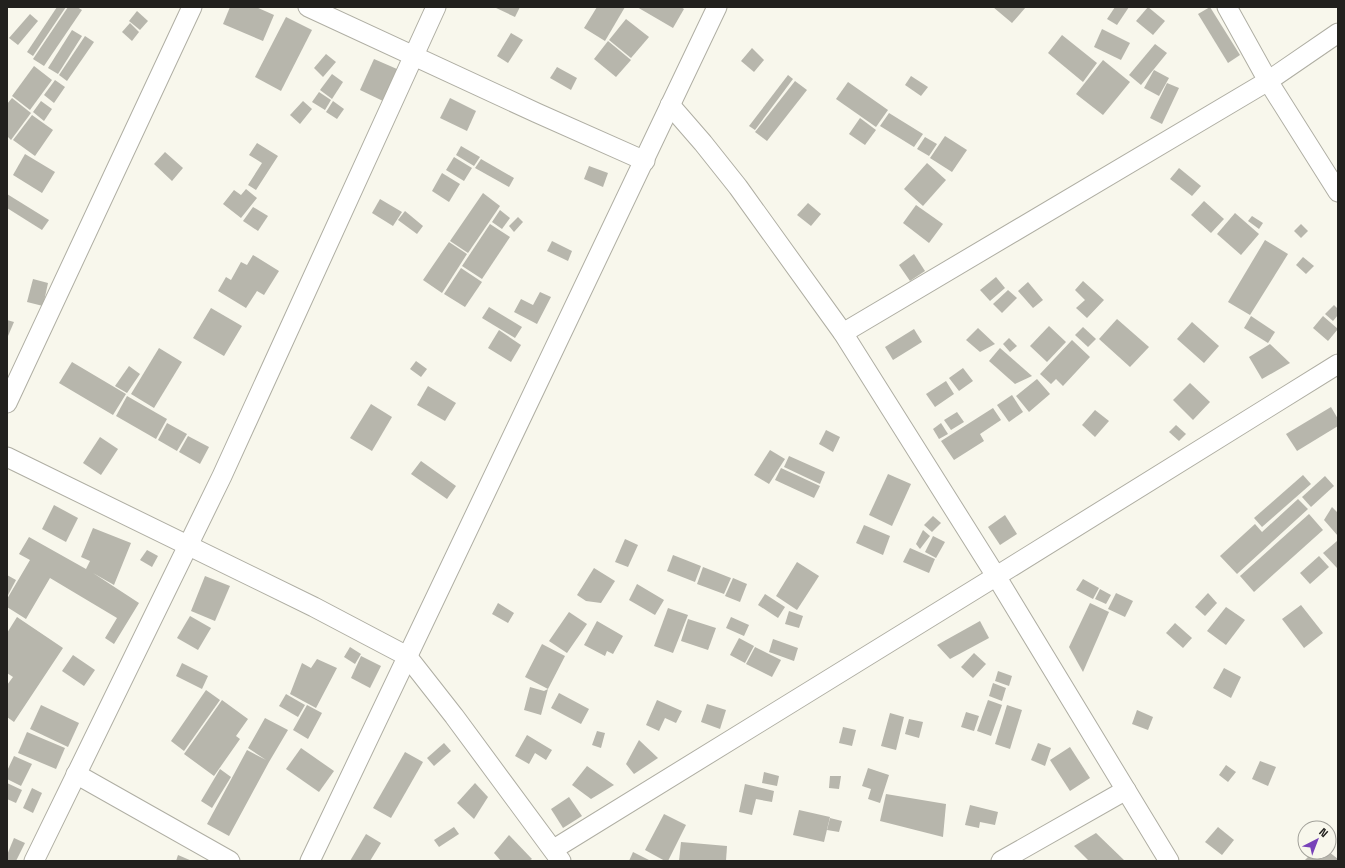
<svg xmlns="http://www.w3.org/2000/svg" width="1345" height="868" viewBox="0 0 1345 868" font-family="'Space Grotesk',sans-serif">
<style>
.building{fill:#b7b6ac}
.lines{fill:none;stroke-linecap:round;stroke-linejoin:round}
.minor-casing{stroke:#afaea3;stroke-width:21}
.minor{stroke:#fff;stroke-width:19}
</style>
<rect width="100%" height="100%" fill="#f8f7ec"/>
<g class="building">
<polygon points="57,7 66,7 33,56 27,52"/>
<polygon points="68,7 77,7 82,10 44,66 33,59"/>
<polygon points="230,7 256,7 274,15 263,41 223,24"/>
<polygon points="494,7 520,7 515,17"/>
<polygon points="597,7 625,7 605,41 584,28"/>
<polygon points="637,7 681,7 684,9 673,28"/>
<polygon points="993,7 1026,7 1012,23"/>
<polygon points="1115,7 1129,7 1117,25 1107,19"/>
<polygon points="1148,7 1165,21 1153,35 1136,21"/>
<polygon points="1210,7 1240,55 1228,63 1198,14"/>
<polygon points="137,11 148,21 140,30 129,21"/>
<polygon points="30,14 38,21 18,45 9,38"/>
<polygon points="286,17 312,30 281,91 255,77"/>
<polygon points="626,19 649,37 631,58 609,40"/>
<polygon points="130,23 139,32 132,41 122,32"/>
<polygon points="1102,29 1130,43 1121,60 1094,47"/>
<polygon points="72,30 82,36 58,74 48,68"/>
<polygon points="511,33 523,40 508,63 497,56"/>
<polygon points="1062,35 1097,63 1083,82 1048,53"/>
<polygon points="85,36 94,42 67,81 59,75"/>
<polygon points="608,41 631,60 616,77 594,59"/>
<polygon points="1155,44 1167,53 1141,85 1129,75"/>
<polygon points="752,48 764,60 754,72 741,61"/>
<polygon points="326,54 336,62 323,77 314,68"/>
<polygon points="374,59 397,69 383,101 360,90"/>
<polygon points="1103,60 1130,82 1103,115 1076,94"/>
<polygon points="34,66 52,80 30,110 12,96"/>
<polygon points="557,67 577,78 571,90 550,78"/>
<polygon points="1154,70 1169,78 1159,96 1144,88"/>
<polygon points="332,74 343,82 332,99 320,90"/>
<polygon points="788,75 793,79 755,130 749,126"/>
<polygon points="911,76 928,87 921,96 905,85"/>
<polygon points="55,80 65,87 54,103 44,95"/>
<polygon points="795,81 807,90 767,141 755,132"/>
<polygon points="848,82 888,110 876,127 836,99"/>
<polygon points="1167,83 1179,88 1162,124 1150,118"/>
<polygon points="319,92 331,100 325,110 312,102"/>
<polygon points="12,98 31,113 11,140 7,136 7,104"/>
<polygon points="450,98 476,111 467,131 440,118"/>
<polygon points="41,101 52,109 44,121 33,112"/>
<polygon points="303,101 312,109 300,124 290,115"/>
<polygon points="333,101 344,109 337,119 326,112"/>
<polygon points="889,113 923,134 914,147 880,126"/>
<polygon points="32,115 53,130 35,156 13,140"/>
<polygon points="860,118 876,130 865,145 849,134"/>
<polygon points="945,136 967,150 952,172 930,158"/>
<polygon points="925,137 937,144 929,156 917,149"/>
<polygon points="257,143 278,156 256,190 248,185 262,163 249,155"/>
<polygon points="461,146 480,157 474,166 456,155"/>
<polygon points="165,152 183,168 172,181 154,164"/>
<polygon points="25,154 55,172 42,193 13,175"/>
<polygon points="454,157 472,168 464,181 446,170"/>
<polygon points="481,159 514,178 509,187 475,168"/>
<polygon points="927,163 946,180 923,206 904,189"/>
<polygon points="589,166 608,173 603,187 584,179"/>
<polygon points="1179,168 1201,186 1192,196 1170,179"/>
<polygon points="442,173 460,184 449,202 432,191"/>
<polygon points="246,189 257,198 241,218 223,204 234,190 241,195"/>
<polygon points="483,193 500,206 468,253 450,241"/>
<polygon points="7,194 49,220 42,230 7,208"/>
<polygon points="380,199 402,212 393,226 372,213"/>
<polygon points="1204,201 1224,219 1211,233 1191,215"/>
<polygon points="808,203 821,214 811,226 797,215"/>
<polygon points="916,205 943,224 929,243 903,223"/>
<polygon points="253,207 268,216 258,231 243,221"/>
<polygon points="500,210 510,218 502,229 492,222"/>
<polygon points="405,211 423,226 417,234 398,220"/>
<polygon points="1235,213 1259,234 1241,255 1217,234"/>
<polygon points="1252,216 1263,223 1259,229 1248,221"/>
<polygon points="518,217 523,222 514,232 509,226"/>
<polygon points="490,224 510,237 482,279 462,266"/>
<polygon points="1301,224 1308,231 1301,238 1294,231"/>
<polygon points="1265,240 1288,254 1250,315 1228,302"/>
<polygon points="552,241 572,251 568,261 547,251"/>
<polygon points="449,242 467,254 442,293 423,280"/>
<polygon points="914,254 925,271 910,281 899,265"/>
<polygon points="253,255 279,271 264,295 257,291 246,308 218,291 226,277 231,280 241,262 247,265"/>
<polygon points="1303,257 1314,266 1306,274 1296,265"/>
<polygon points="461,268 482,282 465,307 444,294"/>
<polygon points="996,277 1005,288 990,301 980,290"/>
<polygon points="33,279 48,283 43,306 27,302"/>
<polygon points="1083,281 1104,300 1087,318 1076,308 1085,300 1075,290"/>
<polygon points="1028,282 1043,300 1033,308 1018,291"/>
<polygon points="1008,290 1017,298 1002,313 993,304"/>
<polygon points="540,292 551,297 537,324 514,312 521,299 533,305"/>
<polygon points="1334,305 1338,309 1338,315 1333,321 1325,314"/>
<polygon points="489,307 522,327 515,338 482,318"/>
<polygon points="211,308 242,326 224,356 193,338"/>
<polygon points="1251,316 1275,332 1268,343 1244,328"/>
<polygon points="1323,316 1338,329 1328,341 1313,328"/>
<polygon points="1117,319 1149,347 1130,367 1099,339"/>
<polygon points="7,320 14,322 8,336 7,335"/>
<polygon points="1192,322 1219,346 1204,363 1177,339"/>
<polygon points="1049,326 1066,342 1047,362 1030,346"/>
<polygon points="1083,327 1096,339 1088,347 1075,335"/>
<polygon points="978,328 995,344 980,352 966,340"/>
<polygon points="914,329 922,342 893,360 885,347"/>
<polygon points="499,330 521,345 511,362 488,348"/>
<polygon points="1009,338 1017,346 1010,352 1003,344"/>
<polygon points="1072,340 1090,357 1063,386 1056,379 1051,384 1040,374"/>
<polygon points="1270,344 1290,363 1262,379 1249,357"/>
<polygon points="159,348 182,362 154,408 131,394"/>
<polygon points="1000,348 1032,376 1015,384 989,361"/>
<polygon points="416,361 427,369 421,377 410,369"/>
<polygon points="72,362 126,394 113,415 59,383"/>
<polygon points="129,366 140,374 127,393 115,386"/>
<polygon points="963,368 973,381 959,391 949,378"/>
<polygon points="1037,379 1050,394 1029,412 1016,396"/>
<polygon points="946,381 954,394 935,407 926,394"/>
<polygon points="1190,383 1210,402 1193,420 1173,400"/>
<polygon points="428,386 456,403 445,421 417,405"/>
<polygon points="1012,395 1023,412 1009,422 997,405"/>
<polygon points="127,396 167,419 156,439 116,416"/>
<polygon points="371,404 392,417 372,451 350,438"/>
<polygon points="1331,407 1338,419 1338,426 1297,451 1286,434"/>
<polygon points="993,408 1001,420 980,434 984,441 954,460 941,441"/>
<polygon points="1095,410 1109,421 1095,437 1082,425"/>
<polygon points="957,412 964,422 951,430 944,420"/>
<polygon points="167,423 187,434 177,451 158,440"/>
<polygon points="941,423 948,434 939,439 933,429"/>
<polygon points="1176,425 1186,434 1179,441 1169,432"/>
<polygon points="826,430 840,437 833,452 819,444"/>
<polygon points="188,436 209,447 200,464 179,452"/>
<polygon points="100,437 118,449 101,475 83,463"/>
<polygon points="770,450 785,459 769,484 754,475"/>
<polygon points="789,456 825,472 820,484 784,467"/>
<polygon points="421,461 456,486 447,499 411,474"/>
<polygon points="781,468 820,486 814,498 775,480"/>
<polygon points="888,474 911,484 892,526 869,515"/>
<polygon points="1303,475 1311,484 1262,527 1254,518"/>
<polygon points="1325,476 1334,486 1311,507 1302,497"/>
<polygon points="1298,499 1308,509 1237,574 1220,556 1255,524 1262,532"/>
<polygon points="54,505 78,518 66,542 42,529"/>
<polygon points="1332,507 1338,513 1338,536 1324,520"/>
<polygon points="1309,514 1323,530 1254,592 1240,576"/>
<polygon points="1005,515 1017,534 1000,545 988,527"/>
<polygon points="933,516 941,523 932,532 924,525"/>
<polygon points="864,525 890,536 883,555 856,543"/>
<polygon points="93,528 131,543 114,585 93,573 139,603 114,644 105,638 117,618 50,578 26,619 7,607 7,599 30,560 19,554 29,537 86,569 90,561 81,557"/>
<polygon points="923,530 930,536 920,549 916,544"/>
<polygon points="933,536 945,542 936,558 925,552"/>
<polygon points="625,539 638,545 628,567 615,562"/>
<polygon points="1337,541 1338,542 1337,568 1323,553"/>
<polygon points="910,548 935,559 929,573 903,562"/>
<polygon points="147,550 158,556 152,567 140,560"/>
<polygon points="673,555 701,566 695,582 667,571"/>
<polygon points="1319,556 1329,567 1310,584 1300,573"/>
<polygon points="797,562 819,576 797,610 776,596"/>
<polygon points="703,567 731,578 724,594 697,584"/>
<polygon points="594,568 615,581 601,603 586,601 577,595"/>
<polygon points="7,575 16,580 7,597"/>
<polygon points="205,576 230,586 215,621 191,611"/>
<polygon points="733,578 747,584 740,602 725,596"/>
<polygon points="1083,579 1099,588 1093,599 1076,590"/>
<polygon points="637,584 664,600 655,615 629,600"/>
<polygon points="1100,589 1111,595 1106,604 1095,599"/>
<polygon points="1116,593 1133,601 1125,617 1108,609"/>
<polygon points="1208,593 1217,603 1205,616 1195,607"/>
<polygon points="765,594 785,607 778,618 758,605"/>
<polygon points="498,603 514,613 508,623 492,614"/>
<polygon points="1090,603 1109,612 1083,672 1069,647"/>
<polygon points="1301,605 1323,633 1304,648 1282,619"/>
<polygon points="1226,607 1245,620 1226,645 1207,631"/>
<polygon points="668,608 688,615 673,653 654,646"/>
<polygon points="789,611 803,616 799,628 785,624"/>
<polygon points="569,612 587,624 567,653 549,641"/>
<polygon points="190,616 211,628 198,650 177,638"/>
<polygon points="17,617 63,648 14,722 7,717 7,685 13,677 7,673 7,633"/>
<polygon points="731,617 749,625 744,636 726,628"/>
<polygon points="688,619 716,628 708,650 681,641"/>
<polygon points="597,621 623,636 613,654 607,651 605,656 584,645"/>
<polygon points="980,621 989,638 950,659 937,645"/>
<polygon points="1175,623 1192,638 1183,648 1166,633"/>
<polygon points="739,638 754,646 745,663 730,655"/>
<polygon points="773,639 798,648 794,661 769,652"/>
<polygon points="542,644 565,656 548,689 525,677"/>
<polygon points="350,647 361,654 355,664 344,657"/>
<polygon points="755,647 781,660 772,677 746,664"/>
<polygon points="974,653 986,664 973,678 961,667"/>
<polygon points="73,655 95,670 84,686 62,671"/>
<polygon points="361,656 381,666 370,688 351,678"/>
<polygon points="317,659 337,668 316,708 290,694 302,663 311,668"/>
<polygon points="182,663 208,676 202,689 176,676"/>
<polygon points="1224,668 1241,677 1231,698 1213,688"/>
<polygon points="998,671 1012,676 1009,686 995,681"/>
<polygon points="993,683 1006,688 1002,701 989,696"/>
<polygon points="530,687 544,691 548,689 541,715 524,710"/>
<polygon points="206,690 220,700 184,751 171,741"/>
<polygon points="559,693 589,709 581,724 551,708"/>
<polygon points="286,694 305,705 298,717 279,706"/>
<polygon points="222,700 248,719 236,736 240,739 214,776 184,754"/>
<polygon points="657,700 682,711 676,723 665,718 659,731 646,725"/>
<polygon points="988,700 1002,705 991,736 977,731"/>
<polygon points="707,704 726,710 720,729 701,722"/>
<polygon points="41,705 79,723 68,747 30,729"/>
<polygon points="307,705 322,713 308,739 293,730"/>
<polygon points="1007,705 1022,710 1010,749 995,744"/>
<polygon points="1137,710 1153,717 1148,730 1132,724"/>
<polygon points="966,712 979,716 974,731 961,727"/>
<polygon points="890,713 904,717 896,750 881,746"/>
<polygon points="265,718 288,730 269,762 229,836 207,824 247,750 266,760 248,748"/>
<polygon points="909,719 923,722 919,738 905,734"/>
<polygon points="843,727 856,730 852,746 839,743"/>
<polygon points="597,731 605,733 601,748 592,745"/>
<polygon points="27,732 65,748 56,769 18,753"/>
<polygon points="527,735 552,750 546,760 535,753 529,764 515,756"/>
<polygon points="639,740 658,758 634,774 626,764"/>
<polygon points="444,743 451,751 434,766 427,758"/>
<polygon points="1038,743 1051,748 1045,766 1031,760"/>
<polygon points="1070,747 1090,778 1070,791 1050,760"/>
<polygon points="301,748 334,771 319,792 286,769"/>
<polygon points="405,752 423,762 391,818 373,808"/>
<polygon points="14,756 32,764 21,786 7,779 7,771"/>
<polygon points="1260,761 1276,767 1268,786 1252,779"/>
<polygon points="1226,765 1236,772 1228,782 1219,775"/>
<polygon points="587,766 614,785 591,799 572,785"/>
<polygon points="868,768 889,775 880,803 868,799 871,789 862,786"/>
<polygon points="220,769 231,777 212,808 201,801"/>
<polygon points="764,772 779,776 777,786 762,783"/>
<polygon points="830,776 841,776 839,789 829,788"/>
<polygon points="7,783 22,790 16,803 7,799"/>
<polygon points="475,783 488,797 474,819 457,803"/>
<polygon points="745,784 774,791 772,802 756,799 752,815 739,812"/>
<polygon points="32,788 42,793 33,813 23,808"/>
<polygon points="886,794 946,804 943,837 880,821"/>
<polygon points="569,797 582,816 563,828 551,809"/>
<polygon points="970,805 998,812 995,825 980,822 979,828 965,825"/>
<polygon points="799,810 830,817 824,842 793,835"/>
<polygon points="664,814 686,825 668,861 665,861 645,850"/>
<polygon points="830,818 842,821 839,832 827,830"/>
<polygon points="454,827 459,834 439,847 434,840"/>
<polygon points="1218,827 1234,840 1222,855 1205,842"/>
<polygon points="1096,833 1125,861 1089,861 1074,846"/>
<polygon points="366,834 381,843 370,861 350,861"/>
<polygon points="509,835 532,859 529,861 501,861 494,853"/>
<polygon points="14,838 25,843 16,861 7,861 7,855"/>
<polygon points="681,842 727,846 726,861 679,861"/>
<polygon points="633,852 651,861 629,861"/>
<polygon points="1313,852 1329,852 1338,859 1338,861 1304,861"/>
<polygon points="178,855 192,861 176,861"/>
</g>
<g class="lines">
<defs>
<g id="minor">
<polyline points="308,7 537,113 645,161"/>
<polyline points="1227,7 1268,81 1338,192"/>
<polyline points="670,105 703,143 738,187 843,333 996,576 1169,861"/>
<polyline points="843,333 1268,81 1338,33"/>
<polyline points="7,403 192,7"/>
<polyline points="7,457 314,607 407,656 454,716 561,861"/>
<polyline points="76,774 230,861"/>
<path d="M554,849c262,-160 523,-323 784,-485"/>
<polyline points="34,861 222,476 436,7"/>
<polyline points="310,861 717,7"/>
<polyline points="1001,861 1126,790"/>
</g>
</defs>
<use href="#minor" class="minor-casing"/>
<use href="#minor" class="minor"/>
</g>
<rect width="1345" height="868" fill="none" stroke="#22211e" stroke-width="16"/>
<g transform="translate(1317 840) rotate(42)"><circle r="19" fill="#f8f7ec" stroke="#a2a19a"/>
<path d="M0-3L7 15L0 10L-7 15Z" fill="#7842b9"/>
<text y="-6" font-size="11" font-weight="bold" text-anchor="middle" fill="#22211e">N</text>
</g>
</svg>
